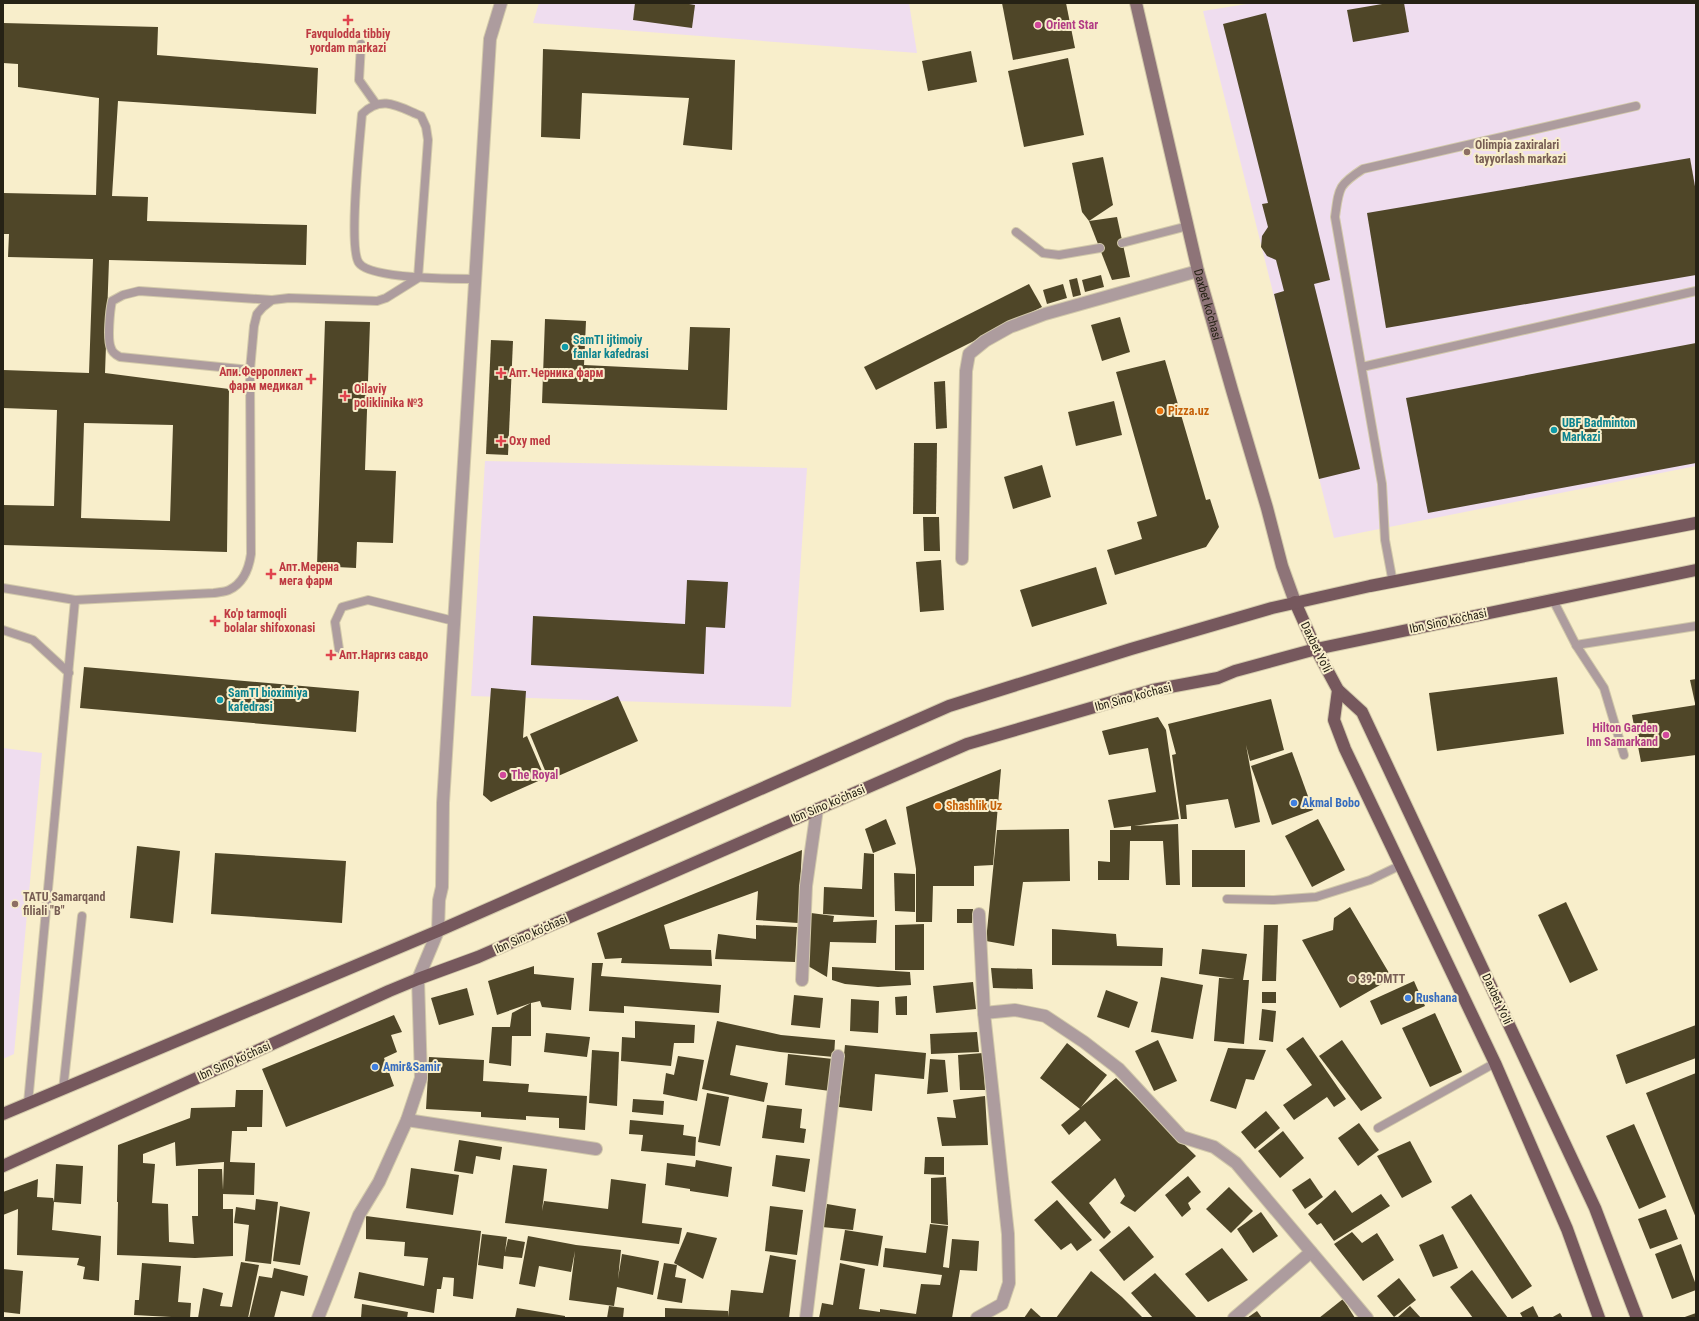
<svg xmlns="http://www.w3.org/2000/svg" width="1699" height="1321" viewBox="0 0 1699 1321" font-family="'Roboto Condensed',sans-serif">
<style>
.education{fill:#efddef}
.building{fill:#4f4628;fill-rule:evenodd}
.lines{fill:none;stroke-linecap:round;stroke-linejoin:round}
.lane-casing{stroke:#d2c9aa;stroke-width:10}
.street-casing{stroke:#d2c9aa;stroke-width:14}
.secondary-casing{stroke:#d2c9aa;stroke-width:14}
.primary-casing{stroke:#d2c9aa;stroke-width:14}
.lane{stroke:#ad9c9e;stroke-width:8}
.street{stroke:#ad9c9e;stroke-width:12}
.secondary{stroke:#8e7478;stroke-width:12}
.primary{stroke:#76585d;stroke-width:12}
.health-dot{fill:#e0444e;stroke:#f8eecb;stroke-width:1.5}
.hotel-dot{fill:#d1479c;stroke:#f8eecb;stroke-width:1.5}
.education-dot{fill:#8d6e63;stroke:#f8eecb;stroke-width:1.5}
.culture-dot{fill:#0f9aa8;stroke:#f8eecb;stroke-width:1.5}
.food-dot{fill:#e8710a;stroke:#f8eecb;stroke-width:1.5}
.shop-dot{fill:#3f7fe0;stroke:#f8eecb;stroke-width:1.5}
.labels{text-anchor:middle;stroke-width:4;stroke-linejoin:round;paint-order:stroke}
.hotel-label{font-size:12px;font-weight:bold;fill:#b23c85;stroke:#f8eecb;text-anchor:start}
.health-label{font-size:12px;font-weight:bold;fill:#be3a42;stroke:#f8eecb;text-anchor:start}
.education-label{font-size:12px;font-weight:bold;fill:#785e54;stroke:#f8eecb;text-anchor:start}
.street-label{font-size:12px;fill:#262215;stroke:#f8eecb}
.culture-label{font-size:12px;font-weight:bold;fill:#0d838f;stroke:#f8eecb;text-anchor:start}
.food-label{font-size:12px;font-weight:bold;fill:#c56008;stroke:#f8eecb;text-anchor:start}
.shop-label{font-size:12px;font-weight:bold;fill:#366cbe;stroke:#f8eecb;text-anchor:start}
</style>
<rect width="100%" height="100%" fill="#f8eecb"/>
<g class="education">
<polygon points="539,3 909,3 917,53 533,23"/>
<polygon points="1253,3 1696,3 1696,466 1334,538 1203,11"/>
<polygon points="485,461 807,468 791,707 471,696"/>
<polygon points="3,748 42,753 14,1054 3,1059"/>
</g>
<g class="building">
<polygon points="635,3 683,3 695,5 692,28 633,20"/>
<polygon points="1002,3 1066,3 1075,48 1013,60"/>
<polygon points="1388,3 1404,3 1409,32 1353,42 1347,10"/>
<polygon points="1266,13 1330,280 1314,284 1360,469 1319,479 1274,294 1284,291 1276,260 1267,256 1261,247 1262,236 1268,227 1262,204 1268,203 1223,24"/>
<path d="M3,23l155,4 -1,28 161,13 -2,46 -198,-13 -6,95 36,1 -1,24 160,4 -1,40 -197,-5 -4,113 124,16 -2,163 -224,-7v-40l51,1 3,-96 -54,-2v-38l86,3 4,-114 -85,-2 1,-23h-6v-41l93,2 3,-97 -81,-11v-23l-15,-1zM84,423l89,2 -3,96 -89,-3z"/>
<polygon points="543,49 735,60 732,150 683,145 689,98 582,93 580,139 541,137"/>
<polygon points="971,51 977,82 928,91 922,61"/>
<polygon points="1068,58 1084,135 1024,147 1008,71"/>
<polygon points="1103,157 1113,205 1089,221 1082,212 1072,163"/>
<polygon points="1690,158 1696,192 1696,275 1386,328 1367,213"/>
<polygon points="1117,217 1130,277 1112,280 1089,221"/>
<polygon points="1101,275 1104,287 1085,292 1082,280"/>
<polygon points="1077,278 1081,295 1073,297 1069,280"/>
<polygon points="1029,284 1042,307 876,390 864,367"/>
<polygon points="1063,284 1067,298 1047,304 1043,290"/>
<polygon points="1120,317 1130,352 1102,361 1091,325"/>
<polygon points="545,319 586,321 584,365 688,370 690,327 730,328 727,410 542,403"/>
<polygon points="325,321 370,322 365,470 396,471 393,543 357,542 356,568 317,566"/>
<polygon points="491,340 513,341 508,455 486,454"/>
<polygon points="1696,343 1696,463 1428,513 1406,398"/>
<polygon points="1165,360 1206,500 1210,499 1219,527 1206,547 1115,575 1107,550 1142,539 1137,522 1157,516 1116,372"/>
<polygon points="945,381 947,428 936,429 934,382"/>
<polygon points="1114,401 1122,435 1076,446 1068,412"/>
<polygon points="914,443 937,443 936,514 913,514"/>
<polygon points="1042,465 1051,497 1013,509 1004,477"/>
<polygon points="923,517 939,517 940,551 924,551"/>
<polygon points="941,560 944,610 920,612 916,562"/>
<polygon points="1096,567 1107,604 1032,627 1020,590"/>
<polygon points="687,580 728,582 725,628 706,627 704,674 531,665 533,616 685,624"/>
<polygon points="84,667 359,691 356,732 80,708"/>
<polygon points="1557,677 1564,734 1437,751 1429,693"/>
<polygon points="1696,679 1696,702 1695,703 1690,680"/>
<polygon points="491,688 526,691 523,738 527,736 545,778 491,802 483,795"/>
<polygon points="618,696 638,741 549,780 530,734"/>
<polygon points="1271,699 1284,750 1250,761 1246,745 1260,822 1235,828 1228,799 1186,805 1187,819 1181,819 1172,755 1176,754 1168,724"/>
<polygon points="1696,705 1696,755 1641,762 1632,715"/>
<polygon points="1158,717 1166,730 1179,819 1134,826 1178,824 1180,885 1166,885 1163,841 1130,841 1129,880 1098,880 1098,861 1110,862 1110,830 1131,830 1131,826 1114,828 1108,800 1156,792 1148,748 1109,755 1102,731"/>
<polygon points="1292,752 1313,810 1272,825 1251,766"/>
<polygon points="1001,769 993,865 974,866 974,886 933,886 932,922 916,922 916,869 906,807"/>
<polygon points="886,819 896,844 873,853 865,829"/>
<polygon points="1318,819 1345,870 1312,887 1285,836"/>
<polygon points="1069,829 1070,881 1023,882 1014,946 986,941 997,830"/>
<polygon points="137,846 180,851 173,923 130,918"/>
<polygon points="802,850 798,923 756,920 758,891 664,925 670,949 711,950 712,966 621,963 622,958 605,959 597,933"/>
<rect x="1192" y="850" width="53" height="37"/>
<polygon points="215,853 346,861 342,923 211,914"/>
<polygon points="864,853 874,854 874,917 823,914 824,887 862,889"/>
<polygon points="894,873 915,874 915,912 895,911"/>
<polygon points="1566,902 1598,970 1570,983 1538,915"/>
<polygon points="1350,907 1392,978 1340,1008 1302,940 1333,930 1334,918"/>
<polygon points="957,909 973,909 972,923 957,923"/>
<polygon points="811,913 834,916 833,922 877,920 876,943 830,942 827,977 808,966"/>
<polygon points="924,924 924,970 895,970 895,925"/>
<polygon points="756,925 797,927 795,962 715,959 718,934 756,939"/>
<polygon points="1264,925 1278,925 1276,981 1262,981"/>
<polygon points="1052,929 1116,934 1117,946 1163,948 1162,966 1052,965"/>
<polygon points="1202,949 1247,954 1243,980 1249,980 1244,1044 1214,1041 1219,978 1235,979 1199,974"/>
<polygon points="592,963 603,963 601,976 721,985 719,1013 624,1006 624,1013 589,1011"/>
<polygon points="534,966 534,974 574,978 571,1010 542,1007 540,1001 531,1003 531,1036 512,1036 511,1066 489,1063 492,1027 510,1027 512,1013 531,1003 497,1015 488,981"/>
<polygon points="832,967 910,972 911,985 878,987 845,984 832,980"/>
<polygon points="991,968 1032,969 1033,989 993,988"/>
<polygon points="1161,977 1203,985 1193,1039 1151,1032"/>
<polygon points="1414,981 1425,1006 1381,1025 1370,1001"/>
<polygon points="973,982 976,1009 936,1013 933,986"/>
<polygon points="467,988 474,1015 439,1025 431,998"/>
<polygon points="1106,990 1138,1002 1129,1028 1097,1017"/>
<rect x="1262" y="992" width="14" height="11"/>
<polygon points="794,995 823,998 820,1028 791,1025"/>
<polygon points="907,996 907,1015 896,1015 895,997"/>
<polygon points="851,999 879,1001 878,1033 850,1031"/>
<polygon points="1262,1009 1276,1011 1273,1042 1259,1040"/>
<polygon points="1435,1013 1462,1072 1430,1087 1402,1028"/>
<polygon points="394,1015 402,1032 391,1035 397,1052 384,1058 394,1086 286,1127 262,1069"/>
<polygon points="635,1021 695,1025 694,1043 674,1043 671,1066 621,1061 622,1037 635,1038"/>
<polygon points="717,1021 781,1035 835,1040 834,1057 780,1052 736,1045 730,1075 768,1083 764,1102 702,1089"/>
<polygon points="1696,1025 1696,1058 1626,1084 1616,1055"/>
<polygon points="977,1032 979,1052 931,1054 930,1034"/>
<polygon points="546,1033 590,1037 587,1057 544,1052"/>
<polygon points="1303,1037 1346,1099 1334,1107 1327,1097 1294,1120 1283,1105 1312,1085 1286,1049"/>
<polygon points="1158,1040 1177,1081 1154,1091 1135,1051"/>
<polygon points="1342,1040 1382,1098 1361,1111 1319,1056"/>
<polygon points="1067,1043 1107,1075 1081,1107 1116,1078 1196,1156 1135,1212 1120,1203 1125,1196 1115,1178 1089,1203 1111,1232 1104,1239 1051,1182 1101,1140 1085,1121 1069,1135 1061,1125 1080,1109 1040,1078"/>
<polygon points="845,1045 926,1053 924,1079 875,1074 872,1111 839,1107"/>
<polygon points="1228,1048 1266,1050 1254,1080 1246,1079 1236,1109 1210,1101"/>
<polygon points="592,1050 619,1052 617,1106 589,1103"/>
<polygon points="983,1053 985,1090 960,1090 958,1055"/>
<polygon points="788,1054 833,1059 830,1091 785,1085"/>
<polygon points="678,1056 704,1060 697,1101 663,1094 666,1073 674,1075"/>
<polygon points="429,1057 484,1060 483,1081 529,1084 528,1092 587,1096 585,1130 559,1128 559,1118 526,1116 526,1120 481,1117 481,1112 426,1109"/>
<polygon points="930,1059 945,1060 948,1092 927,1094"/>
<polygon points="1696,1073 1696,1218 1646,1093"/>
<path d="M236,1090h27l-1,37h-15v4h-15l-2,31 25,1 -1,32 -31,-1v15h10v47l-38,2 -78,-3 1,-53h-1l1,-57 72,-27 1,-10 44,-1zM175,1142l1,24 48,-4 -1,28 -1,-21h-24v47h-6l2,28 -25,-2 -1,-38 -16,-1 3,-39 -12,-1v-9z"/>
<polygon points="707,1093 729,1097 720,1146 698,1142"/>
<polygon points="985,1096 988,1145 942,1146 937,1117 956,1118 953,1100"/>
<polygon points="633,1099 664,1101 663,1115 632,1112"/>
<polygon points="767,1105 802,1109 800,1128 806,1129 804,1143 762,1138"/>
<polygon points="1266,1111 1280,1128 1255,1149 1241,1132"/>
<polygon points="630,1120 684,1125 683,1135 696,1137 695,1156 641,1151 643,1135 629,1134"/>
<polygon points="1359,1123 1379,1150 1358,1166 1338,1138"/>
<polygon points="1634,1124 1666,1197 1639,1209 1606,1136"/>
<polygon points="1283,1131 1304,1158 1280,1178 1258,1151"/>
<polygon points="459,1140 502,1147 500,1160 476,1156 473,1174 454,1171"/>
<polygon points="1410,1141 1432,1182 1402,1198 1377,1156"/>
<polygon points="776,1155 810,1159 805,1192 772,1186"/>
<polygon points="925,1157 944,1157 944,1175 924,1174"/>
<polygon points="696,1160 732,1167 728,1197 690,1191 690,1189 665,1185 667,1163 695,1167"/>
<polygon points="56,1164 83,1166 81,1204 54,1202 52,1230 101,1236 99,1281 83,1279 85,1267 77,1265 79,1258 17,1255 18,1209 3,1215 3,1192 38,1179 37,1197 53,1198 54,1202"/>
<polygon points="513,1165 547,1169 542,1211 544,1201 608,1209 611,1179 646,1184 642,1223 682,1228 679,1244 505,1223"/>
<polygon points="411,1168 459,1175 453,1215 406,1208"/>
<polygon points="1188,1176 1201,1192 1188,1203 1191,1209 1182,1217 1165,1195"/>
<polygon points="946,1177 948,1225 931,1223 931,1178"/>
<polygon points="1310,1178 1323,1197 1305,1209 1292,1190"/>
<polygon points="1229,1187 1253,1211 1231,1233 1206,1209"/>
<polygon points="1335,1190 1352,1213 1381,1194 1390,1206 1334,1241 1321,1223 1317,1225 1308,1214"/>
<polygon points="1471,1194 1532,1286 1512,1299 1451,1207"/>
<polygon points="256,1199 278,1202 271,1264 245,1261 249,1225 234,1223 236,1207 255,1210"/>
<polygon points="1057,1200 1092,1240 1077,1251 1071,1243 1061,1250 1034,1220"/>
<polygon points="827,1204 856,1209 853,1230 822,1227"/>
<polygon points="280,1206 310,1212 300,1265 273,1261"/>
<polygon points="770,1206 803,1210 797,1255 765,1251"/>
<polygon points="1666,1209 1678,1239 1650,1249 1638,1219"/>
<polygon points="1261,1212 1278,1236 1253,1253 1237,1229"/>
<polygon points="366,1216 481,1231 473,1299 453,1296 454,1278 443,1277 441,1289 437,1289 434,1313 354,1298 359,1272 424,1286 428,1258 404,1256 405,1242 366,1239"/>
<polygon points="930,1224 948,1226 943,1267 949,1268 952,1239 979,1241 977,1271 960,1270 952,1318 933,1317 931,1318 819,1318 822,1303 833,1305 840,1263 865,1269 859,1309 880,1312 880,1309 916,1314 921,1284 940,1285 942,1275 883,1267 885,1248 926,1253"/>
<polygon points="1129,1226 1154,1257 1124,1281 1099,1250"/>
<polygon points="845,1230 883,1236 878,1266 840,1260"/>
<polygon points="687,1232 717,1238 703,1279 674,1263"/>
<polygon points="1352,1232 1362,1243 1377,1233 1394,1260 1363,1281 1334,1244"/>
<polygon points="482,1234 507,1237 505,1252 508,1239 525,1242 522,1258 504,1256 503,1269 478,1265"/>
<polygon points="1443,1234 1458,1268 1433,1277 1419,1245"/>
<polygon points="528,1236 576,1245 621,1250 618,1279 622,1254 659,1261 653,1295 617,1287 614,1306 569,1300 575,1251 571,1272 539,1266 535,1287 519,1284"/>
<polygon points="1681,1244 1696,1285 1696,1290 1672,1299 1655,1254"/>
<polygon points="1222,1248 1248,1280 1208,1302 1185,1274"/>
<polygon points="770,1255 796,1260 789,1318 728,1317 731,1290 763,1293"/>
<polygon points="241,1262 259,1265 248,1318 198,1318 203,1288 223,1293 220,1306 232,1307"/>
<polygon points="142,1263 181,1266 178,1302 191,1303 190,1318 134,1315 135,1300 139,1300"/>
<polygon points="664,1263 677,1265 675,1277 686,1279 682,1303 657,1299"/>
<polygon points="274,1268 308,1276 304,1296 281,1291 274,1318 249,1318 259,1276 272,1278"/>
<polygon points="3,1269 23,1271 20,1314 3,1312"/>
<polygon points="1472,1270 1508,1318 1473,1318 1450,1287"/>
<polygon points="1091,1271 1122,1297 1143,1318 1056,1318"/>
<polygon points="1155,1273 1197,1318 1153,1318 1131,1293"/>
<polygon points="1399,1278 1416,1300 1394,1317 1377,1296"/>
<polygon points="1343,1299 1355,1318 1319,1318"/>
<polygon points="362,1304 408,1312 407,1318 361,1318"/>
<polygon points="609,1306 624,1308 623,1318 607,1318"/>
<polygon points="1410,1306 1421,1318 1397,1318"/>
<polygon points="1533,1306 1539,1318 1523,1318 1520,1313"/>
<polygon points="517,1308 565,1316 565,1318 515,1318"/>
<polygon points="665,1308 728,1311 728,1318 665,1318"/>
<polygon points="1031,1308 1042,1318 1024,1318"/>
<polygon points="1257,1311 1262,1318 1247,1318"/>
<polygon points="1560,1313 1563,1318 1551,1318"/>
<polygon points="1696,1313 1696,1318 1682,1318"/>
</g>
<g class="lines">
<defs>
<g id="lane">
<polyline points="361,44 359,80 376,104"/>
<polyline points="1016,232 1043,253 1059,255 1100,248"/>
<polyline points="1122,243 1188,226"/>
<polyline points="1362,367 1696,291"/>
<path d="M250,370l-130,-13c-4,-2 -8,-5 -9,-9 -4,-8 -1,-38 1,-47l11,-6 16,-4 133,9"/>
<path d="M1393,583l-8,-43 -3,-56 -47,-267c4,-29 3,-32 28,-48l273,-63"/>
<path d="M3,588l72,12 139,-7c5,-1 11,-1 15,-3 15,-7 20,-22 22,-36l-1,-184 4,-44 3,-12 6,-7 9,-7 17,-2 88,3 9,-3 32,-20 10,-138 -2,-13 -5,-11c-22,-9 -39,-22 -59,-2 -2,24 -14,135 -3,149 11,16 95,16 116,16"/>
<polyline points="1553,600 1576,645 1604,688 1624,755"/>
<polyline points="3,630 33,640 69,673"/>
<polyline points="1576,645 1696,626"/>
<polyline points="339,649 335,622 342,607 368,600 454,621"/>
<polyline points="1227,899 1274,900 1316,897 1370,880 1401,865"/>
<polyline points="63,1090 82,916"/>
<polyline points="28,1103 75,600"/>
<polyline points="1378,1128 1495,1063"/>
</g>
<g id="street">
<polyline points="962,559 966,371 969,354 985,341 1010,327 1045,314 1198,271"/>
<polyline points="802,980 806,886 817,809"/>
<polyline points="984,1013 1015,1010 1045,1016 1084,1042 1119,1069 1182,1137 1214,1147 1236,1163 1367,1318"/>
<polyline points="407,1120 596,1149"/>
<polyline points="318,1318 359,1215 379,1182 407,1120 421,1078 418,979 438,931 439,900 442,887 443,803 490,39 501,3"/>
<polyline points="806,1318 838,1056"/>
<polyline points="977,1318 1002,1304 1009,1283 1008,1234 984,1013 979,914"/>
<polyline points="1234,1318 1311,1252"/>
</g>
<g id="secondary">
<path id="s1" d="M1136,3l62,268 34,119 35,118 15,58 13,36"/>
</g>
<g id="primary">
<polyline points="1295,602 1316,649 1338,690 1362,712 1595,1208 1637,1318"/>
<polyline points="1338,690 1334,720 1345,749 1495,1063 1567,1229 1599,1318"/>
<polyline points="3,1114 438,931 949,706 1131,649 1272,608 1370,586 1696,523"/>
<polyline points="3,1166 389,991 418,979 478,957 967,744 1153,690 1218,678 1235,671 1316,649 1696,570"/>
</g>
</defs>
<use href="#lane" class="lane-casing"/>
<use href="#street" class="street-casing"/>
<use href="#secondary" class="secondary-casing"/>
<use href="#primary" class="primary-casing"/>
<use href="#lane" class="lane"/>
<use href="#street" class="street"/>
<use href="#secondary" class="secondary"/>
<use href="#primary" class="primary"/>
</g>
<g class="health-dot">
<path d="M346 14h4v4h4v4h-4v4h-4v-4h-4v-4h4z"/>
<path d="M499 367h4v4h4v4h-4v4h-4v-4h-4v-4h4z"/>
<path d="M309 373h4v4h4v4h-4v4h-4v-4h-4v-4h4z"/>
<path d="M343 390h4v4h4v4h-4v4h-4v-4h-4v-4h4z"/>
<path d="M499 435h4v4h4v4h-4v4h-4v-4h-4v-4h4z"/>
<path d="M269 568h4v4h4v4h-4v4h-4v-4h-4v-4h4z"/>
<path d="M213 615h4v4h4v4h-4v4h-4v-4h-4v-4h4z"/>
<path d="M329 649h4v4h4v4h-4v4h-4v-4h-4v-4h4z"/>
</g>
<g class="hotel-dot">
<circle cx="1038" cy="25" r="4"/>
<circle cx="1666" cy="735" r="4"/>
<circle cx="503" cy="775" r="4"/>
</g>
<g class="education-dot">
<circle cx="1467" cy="152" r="4"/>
<circle cx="15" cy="904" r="4"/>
<circle cx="1352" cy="979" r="4"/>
</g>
<g class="culture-dot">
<circle cx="565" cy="347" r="4"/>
<circle cx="1554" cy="430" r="4"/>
<circle cx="220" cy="700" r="4"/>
</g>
<g class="food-dot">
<circle cx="1160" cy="411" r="4"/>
<circle cx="938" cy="806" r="4"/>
</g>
<g class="shop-dot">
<circle cx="1294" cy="803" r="4"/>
<circle cx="1408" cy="998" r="4"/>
<circle cx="375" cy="1067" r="4"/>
</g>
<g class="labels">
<g class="hotel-label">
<text x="1046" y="29">Orient Star</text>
<text x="1658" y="732" text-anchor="end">Hilton Garden<tspan x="1658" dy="14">Inn Samarkand</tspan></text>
<text x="511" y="779">The Royal</text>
</g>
<g class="health-label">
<text x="348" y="38" text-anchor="middle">Favqulodda tibbiy<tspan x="348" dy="14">yordam markazi</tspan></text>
<text x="303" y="376" text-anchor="end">Апи.Ферроплект<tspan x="303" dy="14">фарм медикал</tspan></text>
<text x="509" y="377">Апт.Черника фарм</text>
<text x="354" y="393">Oilaviy<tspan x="354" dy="14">poliklinika №3</tspan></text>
<text x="509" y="445">Oxy med</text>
<text x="279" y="571">Апт.Мерена<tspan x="279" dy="14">мега фарм</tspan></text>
<text x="224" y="618">Ko'p tarmoqli<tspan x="224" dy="14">bolalar shifoxonasi</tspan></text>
<text x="339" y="659">Апт.Наргиз савдо</text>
</g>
<g class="education-label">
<text x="1475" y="149">Olimpia zaxiralari<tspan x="1475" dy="14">tayyorlash markazi</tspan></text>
<text x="23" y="901">TATU Samarqand<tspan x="23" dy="14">filiali "B"</tspan></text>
<text x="1360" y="983">39-DMTT</text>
</g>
<g class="street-label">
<text dy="4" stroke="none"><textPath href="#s1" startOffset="310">Daxbet ko'chasi</textPath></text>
<text transform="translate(1448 621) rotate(-12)" y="4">Ibn Sino ko'chasi</text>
<text transform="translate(1316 647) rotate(64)" y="4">Daxbet Yo'li</text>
<text transform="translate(1133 697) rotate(-15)" y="4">Ibn Sino ko'chasi</text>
<text transform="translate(828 804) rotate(-23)" y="4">Ibn Sino ko'chasi</text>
<text transform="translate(531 934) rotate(-24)" y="4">Ibn Sino ko'chasi</text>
<text transform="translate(1497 999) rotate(65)" y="4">Daxbet Yo'li</text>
<text transform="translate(234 1061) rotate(-24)" y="4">Ibn Sino ko'chasi</text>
</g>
<g class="culture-label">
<text x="573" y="344">SamTI ijtimoiy<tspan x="573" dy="14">fanlar kafedrasi</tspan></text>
<text x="1562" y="427">UBF Badminton<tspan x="1562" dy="14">Markazi</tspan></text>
<text x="228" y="697">SamTI bioximiya<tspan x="228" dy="14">kafedrasi</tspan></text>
</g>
<g class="food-label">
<text x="1168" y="415">Pizza.uz</text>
<text x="946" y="810">Shashlik Uz</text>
</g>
<g class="shop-label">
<text x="1302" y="807">Akmal Bobo</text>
<text x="1416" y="1002">Rushana</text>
<text x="383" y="1071">Amir&amp;Samir</text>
</g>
</g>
<rect width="1699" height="1321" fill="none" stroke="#262215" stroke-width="8"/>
</svg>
